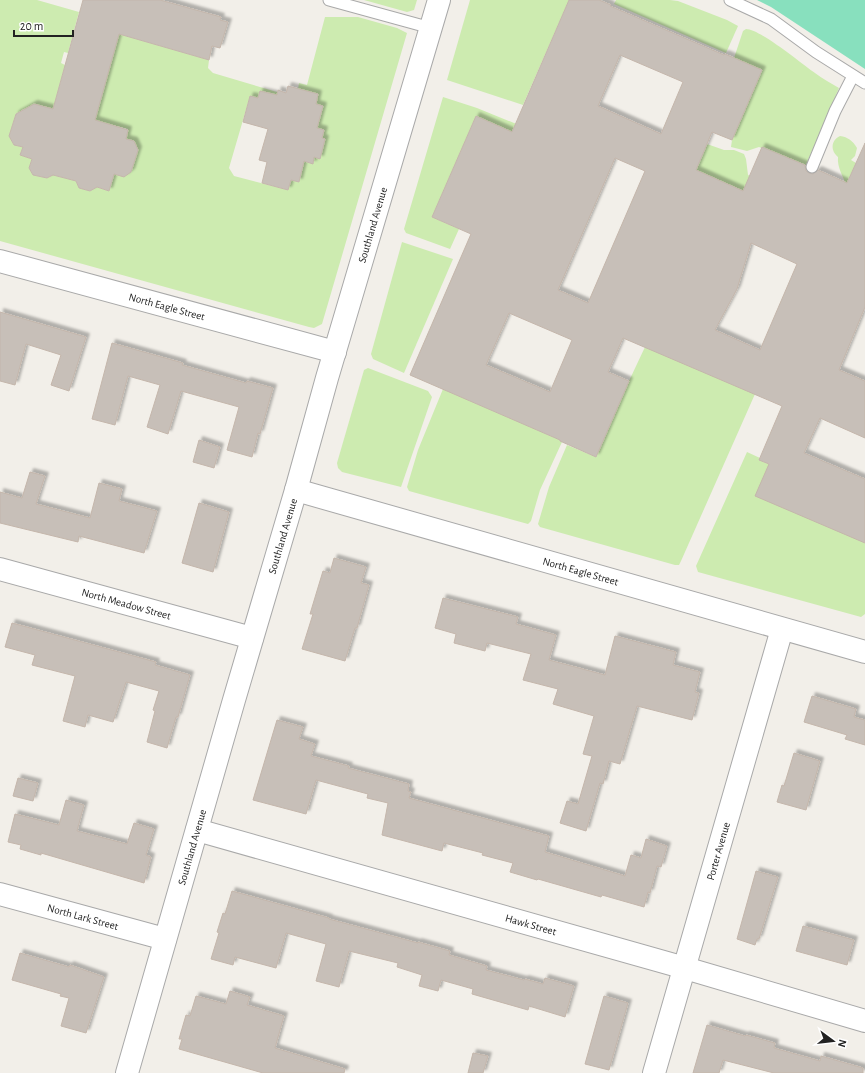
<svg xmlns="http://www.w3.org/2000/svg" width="865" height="1073" viewBox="0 0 865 1073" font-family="'Alegreya Sans',sans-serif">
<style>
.grass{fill:#cdebb0}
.pitch{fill:#88e0be}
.building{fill:#c7bfb8;stroke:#c4b6ab;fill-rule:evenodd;filter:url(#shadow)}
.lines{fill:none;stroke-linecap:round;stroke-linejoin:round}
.lane-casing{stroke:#a9a9a9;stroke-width:13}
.street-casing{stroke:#a9a9a9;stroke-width:24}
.lane{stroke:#fff;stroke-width:11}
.street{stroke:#fff;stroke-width:22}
.labels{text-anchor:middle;stroke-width:3;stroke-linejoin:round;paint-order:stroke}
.street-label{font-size:11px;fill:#222;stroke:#fff}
</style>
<defs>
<filter id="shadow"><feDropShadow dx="3.5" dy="-3.5" stdDeviation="1" flood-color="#0004"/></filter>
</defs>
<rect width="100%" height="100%" fill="#f2efe9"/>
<g class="grass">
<polygon points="0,0 37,0 79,12 68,53 64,52 61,63 65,65 55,102 57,110 35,104 32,112 24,109 16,114 9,136 14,145 23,147 20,155 32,159 29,168 33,175 47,178 53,175 76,181 79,188 90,191 97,187 109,191 114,174 124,176 131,171 138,150 134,141 126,139 128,129 89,119 119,34 209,60 208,68 213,73 277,92 277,95 261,91 258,98 250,96 229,168 234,176 288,190 291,180 299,182 304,161 313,163 314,157 320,158 325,139 322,138 324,130 317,128 323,106 316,104 318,94 298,89 299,83 307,85 325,17 358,17 397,28 407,33 322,324 314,328 309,327 0,241"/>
<polygon points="364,0 417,0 414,10 407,12"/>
<polygon points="470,0 569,0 523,105 447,80"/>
<polygon points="616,0 670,0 678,1 727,20 738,26 726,53 614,4"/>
<path d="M746,29c14,0 56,35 69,44 8,6 16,10 24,15l-33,77 -47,-18 -12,4 -16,-4 1,-7 30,-70 -28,-12 9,-27z"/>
<polygon points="443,97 477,108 541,134 537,143 476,116 432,217 459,229 450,249 406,233 404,229"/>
<path d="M840,136c8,1 13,5 17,12l-2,8 -4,4 5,3 -10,22c-3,-10 -9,-17 -8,-28 -7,-6 -8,-16 2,-21z"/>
<polygon points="707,144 724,150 734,150 744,154 746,159 748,175 795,198 828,228 696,170"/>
<polygon points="402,242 453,259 404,373 373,359 371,354"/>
<polygon points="645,347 755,394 681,561 679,565 675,565 540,527 538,524 549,487 567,445 596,457 629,381"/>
<polygon points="368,368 428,391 432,397 401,487 342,472 338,468 337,463 364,370"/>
<polygon points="443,389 560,440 560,441 562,442 540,490 531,521 528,524 409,491 407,487 418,450"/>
<polygon points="747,452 760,458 759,460 769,464 865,543 865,614 861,617 698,572 696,566"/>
</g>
<polygon class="pitch" points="757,0 865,0 865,69 771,7"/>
<g class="building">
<polygon points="83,0 160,0 221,17 220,20 228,22 220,48 212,46 209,60 119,34 95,120 128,130 126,139 134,141 138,150 131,172 124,177 114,174 109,191 97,187 90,191 79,188 76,181 53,175 47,178 33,175 29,168 32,159 20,155 23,147 14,145 9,136 16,114 34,104 53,109"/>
<path d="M569,0h30l12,5 -1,1 114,49 1,-1 37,16 -30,70 -20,-8 -16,38 47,21 19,-44 43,18 1,6 3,2 4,1 5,-4 29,13 18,-40v164l-26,63 26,11v57l-45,-20 -16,35 61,26v64l-110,-47 14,-32 -10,-4 23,-54 -159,-68 -15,34 21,9 -33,76 -36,-16v-1l-150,-65 61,-141 -39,-17 44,-101 36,16zM620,55l63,27 -22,52 -63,-28zM615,158l30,13 -57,132 -30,-13zM751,243l46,21 -37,86 -45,-20 22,-41zM509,313l63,27 -22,52 -64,-27z"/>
<polygon points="288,86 318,94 316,104 323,106 317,128 324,130 322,138 325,139 320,159 314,157 313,164 304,161 299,182 291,180 288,190 262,183 267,162 259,160 268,129 243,122 250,96 258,98 260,91 277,95 278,90 286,93"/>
<polygon points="0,312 86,337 69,391 51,385 61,355 26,344 15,385 0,381"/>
<polygon points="112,343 183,363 182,365 246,383 247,381 273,388 260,434 258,433 252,457 227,450 239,407 181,391 168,434 147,427 160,385 128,376 115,425 92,419"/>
<polygon points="199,440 220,447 214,468 193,462"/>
<polygon points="30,472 45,476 36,504 90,518 99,483 122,489 119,501 157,511 144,553 79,536 78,542 0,523 0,492 22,498"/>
<polygon points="199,503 229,512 213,572 182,563"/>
<polygon points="334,558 366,567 361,583 369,585 357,628 355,628 345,661 302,649 313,614 310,614 323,571 330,573"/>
<polygon points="443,598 518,617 516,624 556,635 549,660 605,675 615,636 676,652 673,665 700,672 695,692 699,693 692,720 637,706 620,764 609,761 603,784 600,783 586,831 560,823 567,801 578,804 592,756 583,754 594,716 553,704 558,689 523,680 531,654 487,643 485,651 454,643 456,634 435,628"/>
<polygon points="12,623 156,662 155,665 190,675 178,717 176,717 167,748 147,742 155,711 153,710 159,691 126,682 113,722 88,715 85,727 63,721 75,676 32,665 35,655 5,647"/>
<polygon points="812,696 856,709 854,717 865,720 865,745 845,739 847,735 804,722"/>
<polygon points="277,720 303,727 299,739 315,744 311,756 349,766 348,768 409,784 408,791 411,792 409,798 549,836 545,852 625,876 631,855 641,858 646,839 667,846 661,867 657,866 650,893 648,892 644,907 602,895 601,897 538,879 537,880 510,872 513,863 482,855 483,853 444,843 442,851 382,835 388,803 367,798 368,794 316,780 306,814 253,800"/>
<polygon points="794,753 820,761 806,810 777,802 782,785 784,786"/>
<polygon points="18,778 38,783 33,801 13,796"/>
<polygon points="66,800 84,805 77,831 127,844 134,823 154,829 146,855 151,857 144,883 41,853 41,855 20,849 21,845 8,842 15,814 59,825"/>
<polygon points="756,871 778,877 759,939 757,939 755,945 737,939"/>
<polygon points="232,891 329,918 329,919 418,943 418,942 450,951 449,955 487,966 486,970 524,980 525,979 543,984 545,978 574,986 565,1017 529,1006 528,1010 472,994 473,989 441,980 438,991 419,986 422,975 397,967 398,963 349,951 339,987 316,981 326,944 286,933 276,968 235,957 233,965 211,959 219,933 217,932 223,913 225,914"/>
<polygon points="803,926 854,940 847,965 796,951"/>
<polygon points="20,953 69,967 70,965 104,977 86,1033 61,1026 69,998 60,996 61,994 12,980"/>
<polygon points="230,991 250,997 247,1005 284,1016 275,1048 345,1069 344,1073 263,1073 179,1049 182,1039 179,1039 186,1015 190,1016 196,996 226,1004"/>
<polygon points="604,996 628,1003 609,1070 585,1064"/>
<polygon points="707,1025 745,1036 746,1035 775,1043 774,1048 820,1061 821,1056 863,1068 863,1073 774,1073 723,1060 719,1073 693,1073"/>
<polygon points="473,1053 488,1056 483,1073 468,1073"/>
</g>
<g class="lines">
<defs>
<g id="lane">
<polyline points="329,0 431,28"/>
<polyline points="730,0 771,19 816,52 865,83"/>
<polyline points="812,167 835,111 853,76"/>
</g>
<g id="street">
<path id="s1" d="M0,261l335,91"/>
<path id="s2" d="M296,490l569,162"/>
<path id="s3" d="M0,569l252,69"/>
<path id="s4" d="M197,830l488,138 180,53"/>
<path id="s5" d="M0,894l165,45"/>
<path id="s6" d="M127,1073l107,-373 62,-210 31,-112 112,-378"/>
<path id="s7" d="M654,1073l128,-444"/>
</g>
</defs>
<use href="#lane" class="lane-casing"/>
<use href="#street" class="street-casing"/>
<use href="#lane" class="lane"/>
<use href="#street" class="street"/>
</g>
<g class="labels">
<g class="street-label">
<text dy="4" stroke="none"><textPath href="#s6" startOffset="883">Southland Avenue</textPath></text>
<text dy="4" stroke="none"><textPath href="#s1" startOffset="173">North Eagle Street</textPath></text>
<text dy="4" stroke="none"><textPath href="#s6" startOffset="559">Southland Avenue</textPath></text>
<text dy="4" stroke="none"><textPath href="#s2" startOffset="296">North Eagle Street</textPath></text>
<text dy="4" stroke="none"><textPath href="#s3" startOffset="131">North Meadow Street</textPath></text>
<text dy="4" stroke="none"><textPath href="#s6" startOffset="235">Southland Avenue</textPath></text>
<text dy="4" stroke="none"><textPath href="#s7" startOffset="231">Porter Avenue</textPath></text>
<text dy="4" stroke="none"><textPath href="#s5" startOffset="86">North Lark Street</textPath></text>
<text dy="4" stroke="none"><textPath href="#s4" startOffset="347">Hawk Street</textPath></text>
</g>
</g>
<g transform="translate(833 1041) rotate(105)" stroke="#ffffff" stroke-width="3" paint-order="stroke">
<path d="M0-3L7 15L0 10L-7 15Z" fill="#222222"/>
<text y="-6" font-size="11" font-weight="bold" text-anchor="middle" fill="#222222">N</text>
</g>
<path d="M14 30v6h59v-6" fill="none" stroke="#222222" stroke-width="2"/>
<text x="20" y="30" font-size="12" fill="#222222" stroke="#ffffff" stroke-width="3" paint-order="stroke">20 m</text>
</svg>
